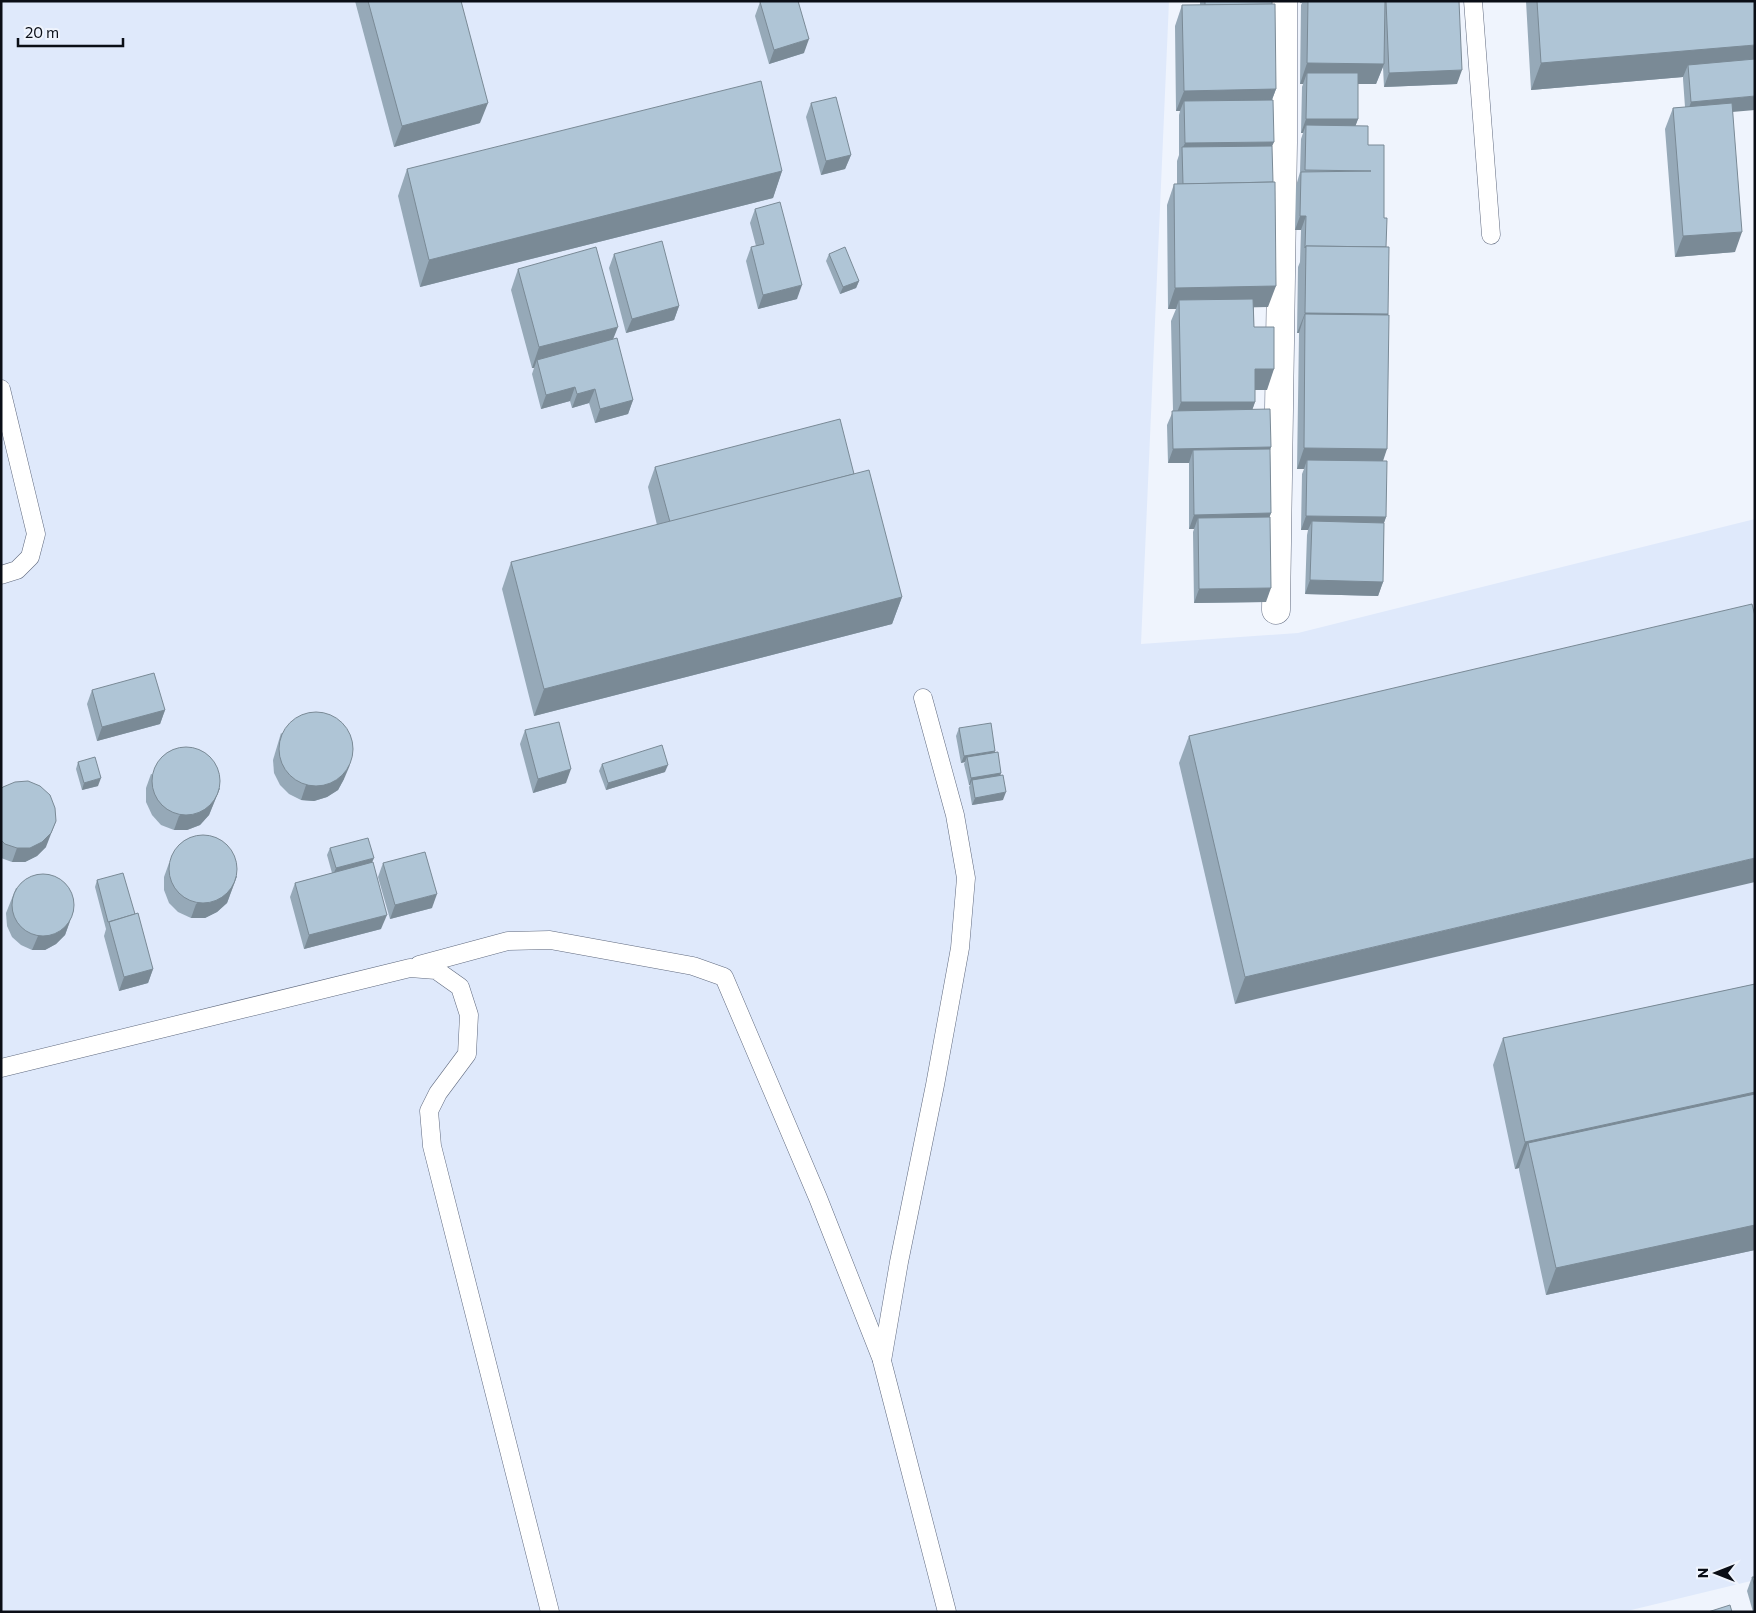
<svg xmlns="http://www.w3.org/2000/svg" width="1756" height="1613" viewBox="0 0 1756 1613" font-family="Commissioner,sans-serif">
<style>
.built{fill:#dfe9fb}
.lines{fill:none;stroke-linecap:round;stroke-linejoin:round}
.lane-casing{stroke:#606a7f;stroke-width:19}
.street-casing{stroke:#606a7f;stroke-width:29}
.lane{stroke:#fff;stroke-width:18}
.street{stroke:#fff;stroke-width:28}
.wall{fill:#96a9b8}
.shaded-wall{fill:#7a8a96}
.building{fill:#afc5d6;stroke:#7a8a96}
</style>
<rect width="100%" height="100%" fill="#eff4fd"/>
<polygon class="built" points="1,1 1169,1 1141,644 1298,633 1755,519 1755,1580 1623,1612 1,1612"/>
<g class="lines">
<defs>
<g id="lane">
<polyline points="1473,1 1491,235"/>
<polyline points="1,389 36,534 30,557 17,570 1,575"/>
<polyline points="923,698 955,815 966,878 960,948 935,1085 899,1262 882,1361 947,1612"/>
<polyline points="419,965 508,941 550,940 693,966 724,977 818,1198 882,1360"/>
<polyline points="1,1068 410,968 436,970 460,987 469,1015 467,1054 438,1093 429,1111 432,1146 550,1612"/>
</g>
<polyline id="street" points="1276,610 1283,142 1283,1"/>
</defs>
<use href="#lane" class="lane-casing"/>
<use href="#street" class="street-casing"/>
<use href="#lane" class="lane"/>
<use href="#street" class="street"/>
</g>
<g class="wall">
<polygon points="355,1 461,1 480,123 394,147"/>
<polygon points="1200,1 1272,1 1276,89 1272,100 1272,146 1268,307 1254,307 1254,327 1267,390 1255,390 1255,402 1252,410 1271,447 1270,450 1271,513 1269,517 1266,602 1194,603 1193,532 1194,529 1189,529 1189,463 1168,463 1167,425 1173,411 1171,321 1176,309 1168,309 1167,205 1174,184 1177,184 1177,161 1179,155 1179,115 1180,111 1176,111 1175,26 1182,5 1200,5"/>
<polygon points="1300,1 1459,1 1457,84 1384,87 1383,67 1376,84 1358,84 1358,119 1355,126 1368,145 1384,218 1386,247 1388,314 1383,461 1386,517 1384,523 1383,582 1378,596 1305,594 1307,535 1308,530 1301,530 1302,474 1304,469 1297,469 1299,333 1297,333 1298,267 1300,262 1301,230 1295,230 1296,186 1300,172 1301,139 1303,133 1301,133 1302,87 1303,84 1300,84 1301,5 1302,3 1300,3"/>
<polygon points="1526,1 1755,1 1733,112 1735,252 1675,257 1665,129 1673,108 1685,107 1683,79 1683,77 1531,90"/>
<polygon points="760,2 804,53 769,64 755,16"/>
<polygon points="811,103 851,155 845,169 821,175 806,117"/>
<polygon points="407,169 782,171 773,198 420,287 398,196"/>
<polygon points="755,209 797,299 758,309 746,261 751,247 756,246 750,223"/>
<polygon points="614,254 679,306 674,320 626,333 609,268"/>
<polygon points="829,254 859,281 856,288 840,294 826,261"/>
<polygon points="518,269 613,339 633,400 628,414 595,423 589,403 572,408 570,401 541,409 532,374 534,368 532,368 511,290"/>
<polygon points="655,467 854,474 902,597 892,624 534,716 502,589 511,562 657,525 648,487"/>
<polygon points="1755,616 1235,1004 1179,763 1189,736"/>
<polygon points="92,690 165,710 160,724 97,741 87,704"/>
<polygon points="959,728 995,752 1001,773 1000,775 1003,800 972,805 969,787 970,785 969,785 964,764 965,762 961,763 956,736"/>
<polygon points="525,730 566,783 533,793 520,744"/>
<polygon points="281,733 344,779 338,790 327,797 314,801 301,800 289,794 280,785 274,773 273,760"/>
<polygon points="78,762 98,786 82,790 76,769"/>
<polygon points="602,764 665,772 606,790 599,771"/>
<polygon points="151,774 220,788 209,815 200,825 187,830 174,830 161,825 152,815 146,802 146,788"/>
<polygon points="1,789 46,847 37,856 25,862 12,862 1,858"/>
<polygon points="330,848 372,862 381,929 304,949 290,897 295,883 332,873 327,855"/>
<polygon points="169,863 237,876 227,903 217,912 205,918 191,918 178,912 169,903 164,890 164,877"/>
<polygon points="383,863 432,908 390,919 378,877"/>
<polygon points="97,880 135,914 153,969 148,983 119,991 104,936 106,929 95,887"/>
<polygon points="16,888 74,910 65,935 56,944 45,950 32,950 21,945 12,937 7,926 6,913"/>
<polygon points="1755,984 1755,1250 1546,1295 1519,1170 1519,1168 1515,1169 1493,1065 1503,1038"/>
<polygon points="1752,1577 1755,1577 1755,1612 1753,1612 1747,1591"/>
</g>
<g class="shaded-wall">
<polygon points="809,39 804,53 769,64 774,50"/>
<polygon points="1755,45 1755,71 1688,65 1683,77 1531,90 1541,63"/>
<polygon points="1307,63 1384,64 1376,84 1307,84 1307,73 1303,84 1300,84"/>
<polygon points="1462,70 1457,84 1384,87 1389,73"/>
<polygon points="1276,89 1268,110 1184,101 1180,111 1176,111 1184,91"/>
<polygon points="1755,96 1755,110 1686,116 1691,102"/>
<polygon points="488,103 480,123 394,147 402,126"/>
<polygon points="1306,119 1358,119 1353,133 1306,125 1303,133 1301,133"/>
<polygon points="1274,142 1268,156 1182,149 1185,143"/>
<polygon points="851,155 845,169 821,175 826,161"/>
<polygon points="782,171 773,198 420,287 429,260"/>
<polygon points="1300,216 1306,216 1301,230 1295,230"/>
<polygon points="1742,232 1735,252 1675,257 1683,236"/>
<polygon points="859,281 856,288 840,294 843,287"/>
<polygon points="802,285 797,299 758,309 763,295"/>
<polygon points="1276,286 1268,307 1179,309 1179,300 1176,309 1168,309 1175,288"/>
<polygon points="679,306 674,320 626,333 632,319"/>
<polygon points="1305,313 1388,314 1381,334 1305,314 1299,333 1297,333"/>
<polygon points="618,327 610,347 537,360 534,368 532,368 539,347"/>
<polygon points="1255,369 1274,369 1267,390 1247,390"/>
<polygon points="575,387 570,401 541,409 546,395"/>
<polygon points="595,389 589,403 572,408 577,394"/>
<polygon points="633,400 628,414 595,423 600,409"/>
<polygon points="1181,402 1255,402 1248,422 1173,423"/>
<polygon points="1271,447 1266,461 1193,450 1189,463 1168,463 1173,449"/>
<polygon points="1304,448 1387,449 1380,470 1307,460 1304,469 1297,469"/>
<polygon points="1271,513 1266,527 1198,518 1194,529 1189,529 1194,515"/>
<polygon points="1306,516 1386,517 1381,531 1312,521 1308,530 1301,530"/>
<polygon points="1310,580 1383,582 1378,596 1305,594"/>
<polygon points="1271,588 1266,602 1194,603 1199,589"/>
<polygon points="902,597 892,624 534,716 544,689"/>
<polygon points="165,710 160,724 97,741 102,727"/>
<polygon points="995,751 993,758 967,757 965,762 961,763 964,756"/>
<polygon points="350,765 344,779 338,790 327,797 314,801 301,800 306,785"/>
<polygon points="668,765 665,772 606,790 608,783"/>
<polygon points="571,769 566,783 533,793 538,779"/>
<polygon points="1001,773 999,780 972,780 970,785 969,785 971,778"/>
<polygon points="101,778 98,786 82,790 84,783"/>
<polygon points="220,788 209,815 200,825 187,830 174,830 179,816"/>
<polygon points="1006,792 1003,800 972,805 975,798"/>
<polygon points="56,821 46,847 37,856 25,862 12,862 17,848"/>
<polygon points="374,858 371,865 333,875 336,868"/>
<polygon points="1755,858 1755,882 1235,1004 1245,977"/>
<polygon points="237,876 227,903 217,912 205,918 191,918 196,904"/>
<polygon points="437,894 432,908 390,919 395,905"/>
<polygon points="387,915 381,929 304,949 309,935"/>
<polygon points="70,921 65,935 56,944 45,950 32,950 38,936"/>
<polygon points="153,969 148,983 119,991 124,977"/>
<polygon points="1755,1092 1755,1117 1528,1143 1519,1168 1515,1169 1525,1142"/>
<polygon points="1755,1225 1755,1250 1546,1295 1556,1268"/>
</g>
<g class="building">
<polygon points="368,1 461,1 488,103 402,126"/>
<polygon points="762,1 798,1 809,39 774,50 760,2"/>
<polygon points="1205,1 1272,1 1272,4 1205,5"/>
<polygon points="1308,1 1385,1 1384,64 1307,63"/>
<polygon points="1386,1 1459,1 1462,70 1389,73"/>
<polygon points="1537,1 1755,1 1755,45 1541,63"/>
<polygon points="1275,4 1276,89 1184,91 1182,5"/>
<polygon points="1755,59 1755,96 1691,102 1688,65"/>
<polygon points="1307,73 1358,73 1358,119 1306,119"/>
<polygon points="761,81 782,171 429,260 407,169"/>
<polygon points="836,97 851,155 826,161 811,103"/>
<polygon points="1273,100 1274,142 1185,143 1184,101"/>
<polygon points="1732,103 1742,232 1683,236 1673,108"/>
<polygon points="1306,125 1368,126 1368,145 1384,145 1384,218 1387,218 1386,247 1306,246 1305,248 1306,216 1300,216 1301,172 1371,171 1305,170"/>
<polygon points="1272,146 1273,182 1183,184 1182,147"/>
<polygon points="1275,182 1276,286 1175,288 1174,184"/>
<polygon points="780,202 802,285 763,295 751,247 764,244 755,209"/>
<polygon points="662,241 679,306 632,319 614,254"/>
<polygon points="1306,246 1389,247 1388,314 1305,313"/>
<polygon points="596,247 618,327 539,347 518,269"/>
<polygon points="845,247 859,281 843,287 829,254"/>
<polygon points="1253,299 1254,327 1274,327 1274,369 1255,369 1255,402 1181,402 1179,300"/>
<polygon points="1305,314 1389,315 1387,449 1304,448"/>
<polygon points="617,338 633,400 600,409 595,389 577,394 575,387 546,395 537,360"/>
<polygon points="1270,409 1271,447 1173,449 1172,411"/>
<polygon points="840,419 854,474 670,522 655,467"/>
<polygon points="1270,449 1271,513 1194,515 1193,450"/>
<polygon points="1307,460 1387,461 1386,517 1306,516"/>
<polygon points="869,470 902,597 544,689 511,562"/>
<polygon points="1270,517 1271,588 1199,589 1198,518"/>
<polygon points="1312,521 1384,523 1383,582 1310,580"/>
<polygon points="1752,604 1755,616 1755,858 1245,977 1189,736"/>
<polygon points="154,673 165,710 102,727 92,690"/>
<circle cx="316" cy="749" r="37"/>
<polygon points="559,722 571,769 538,779 525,730"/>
<polygon points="991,723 995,751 964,756 959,728"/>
<polygon points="662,745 668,765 608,783 602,764"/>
<circle cx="186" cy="781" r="34"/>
<polygon points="998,752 1001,773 971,778 967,757"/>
<polygon points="95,757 101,778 84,783 78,762"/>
<polygon points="1003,775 1006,792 975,798 972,780"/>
<polygon points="28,781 40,786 50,795 55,808 56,821 51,833 42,842 30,848 17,848 5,844 1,840 1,789 3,787 15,782"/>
<circle cx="203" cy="869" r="34"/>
<polygon points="368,838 374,858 336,868 330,848"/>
<polygon points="425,852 437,894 395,905 383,863"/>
<polygon points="373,862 387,915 309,935 295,883"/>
<polygon points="123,873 135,914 108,922 97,880"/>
<circle cx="43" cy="905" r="31"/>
<polygon points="138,913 153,969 124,977 109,922"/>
<polygon points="1755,984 1755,1092 1525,1142 1503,1038"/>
<polygon points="1755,1094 1755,1225 1556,1268 1528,1143"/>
<polygon points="1752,1577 1755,1577 1755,1587"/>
<polygon points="1730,1605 1732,1612 1708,1612"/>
</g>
<rect width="1756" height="1613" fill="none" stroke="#0a0e16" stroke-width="5"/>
<g transform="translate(1716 1573) rotate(270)" stroke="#eff4fd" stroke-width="4" paint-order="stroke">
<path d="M0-4L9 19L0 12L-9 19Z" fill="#0a0e16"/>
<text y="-8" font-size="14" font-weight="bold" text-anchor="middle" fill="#0a0e16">N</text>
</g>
<path d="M18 38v8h105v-8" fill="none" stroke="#0a0e16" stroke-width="2.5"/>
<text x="25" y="38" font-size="15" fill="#0a0e16" stroke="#eff4fd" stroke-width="4" paint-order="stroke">20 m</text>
</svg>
